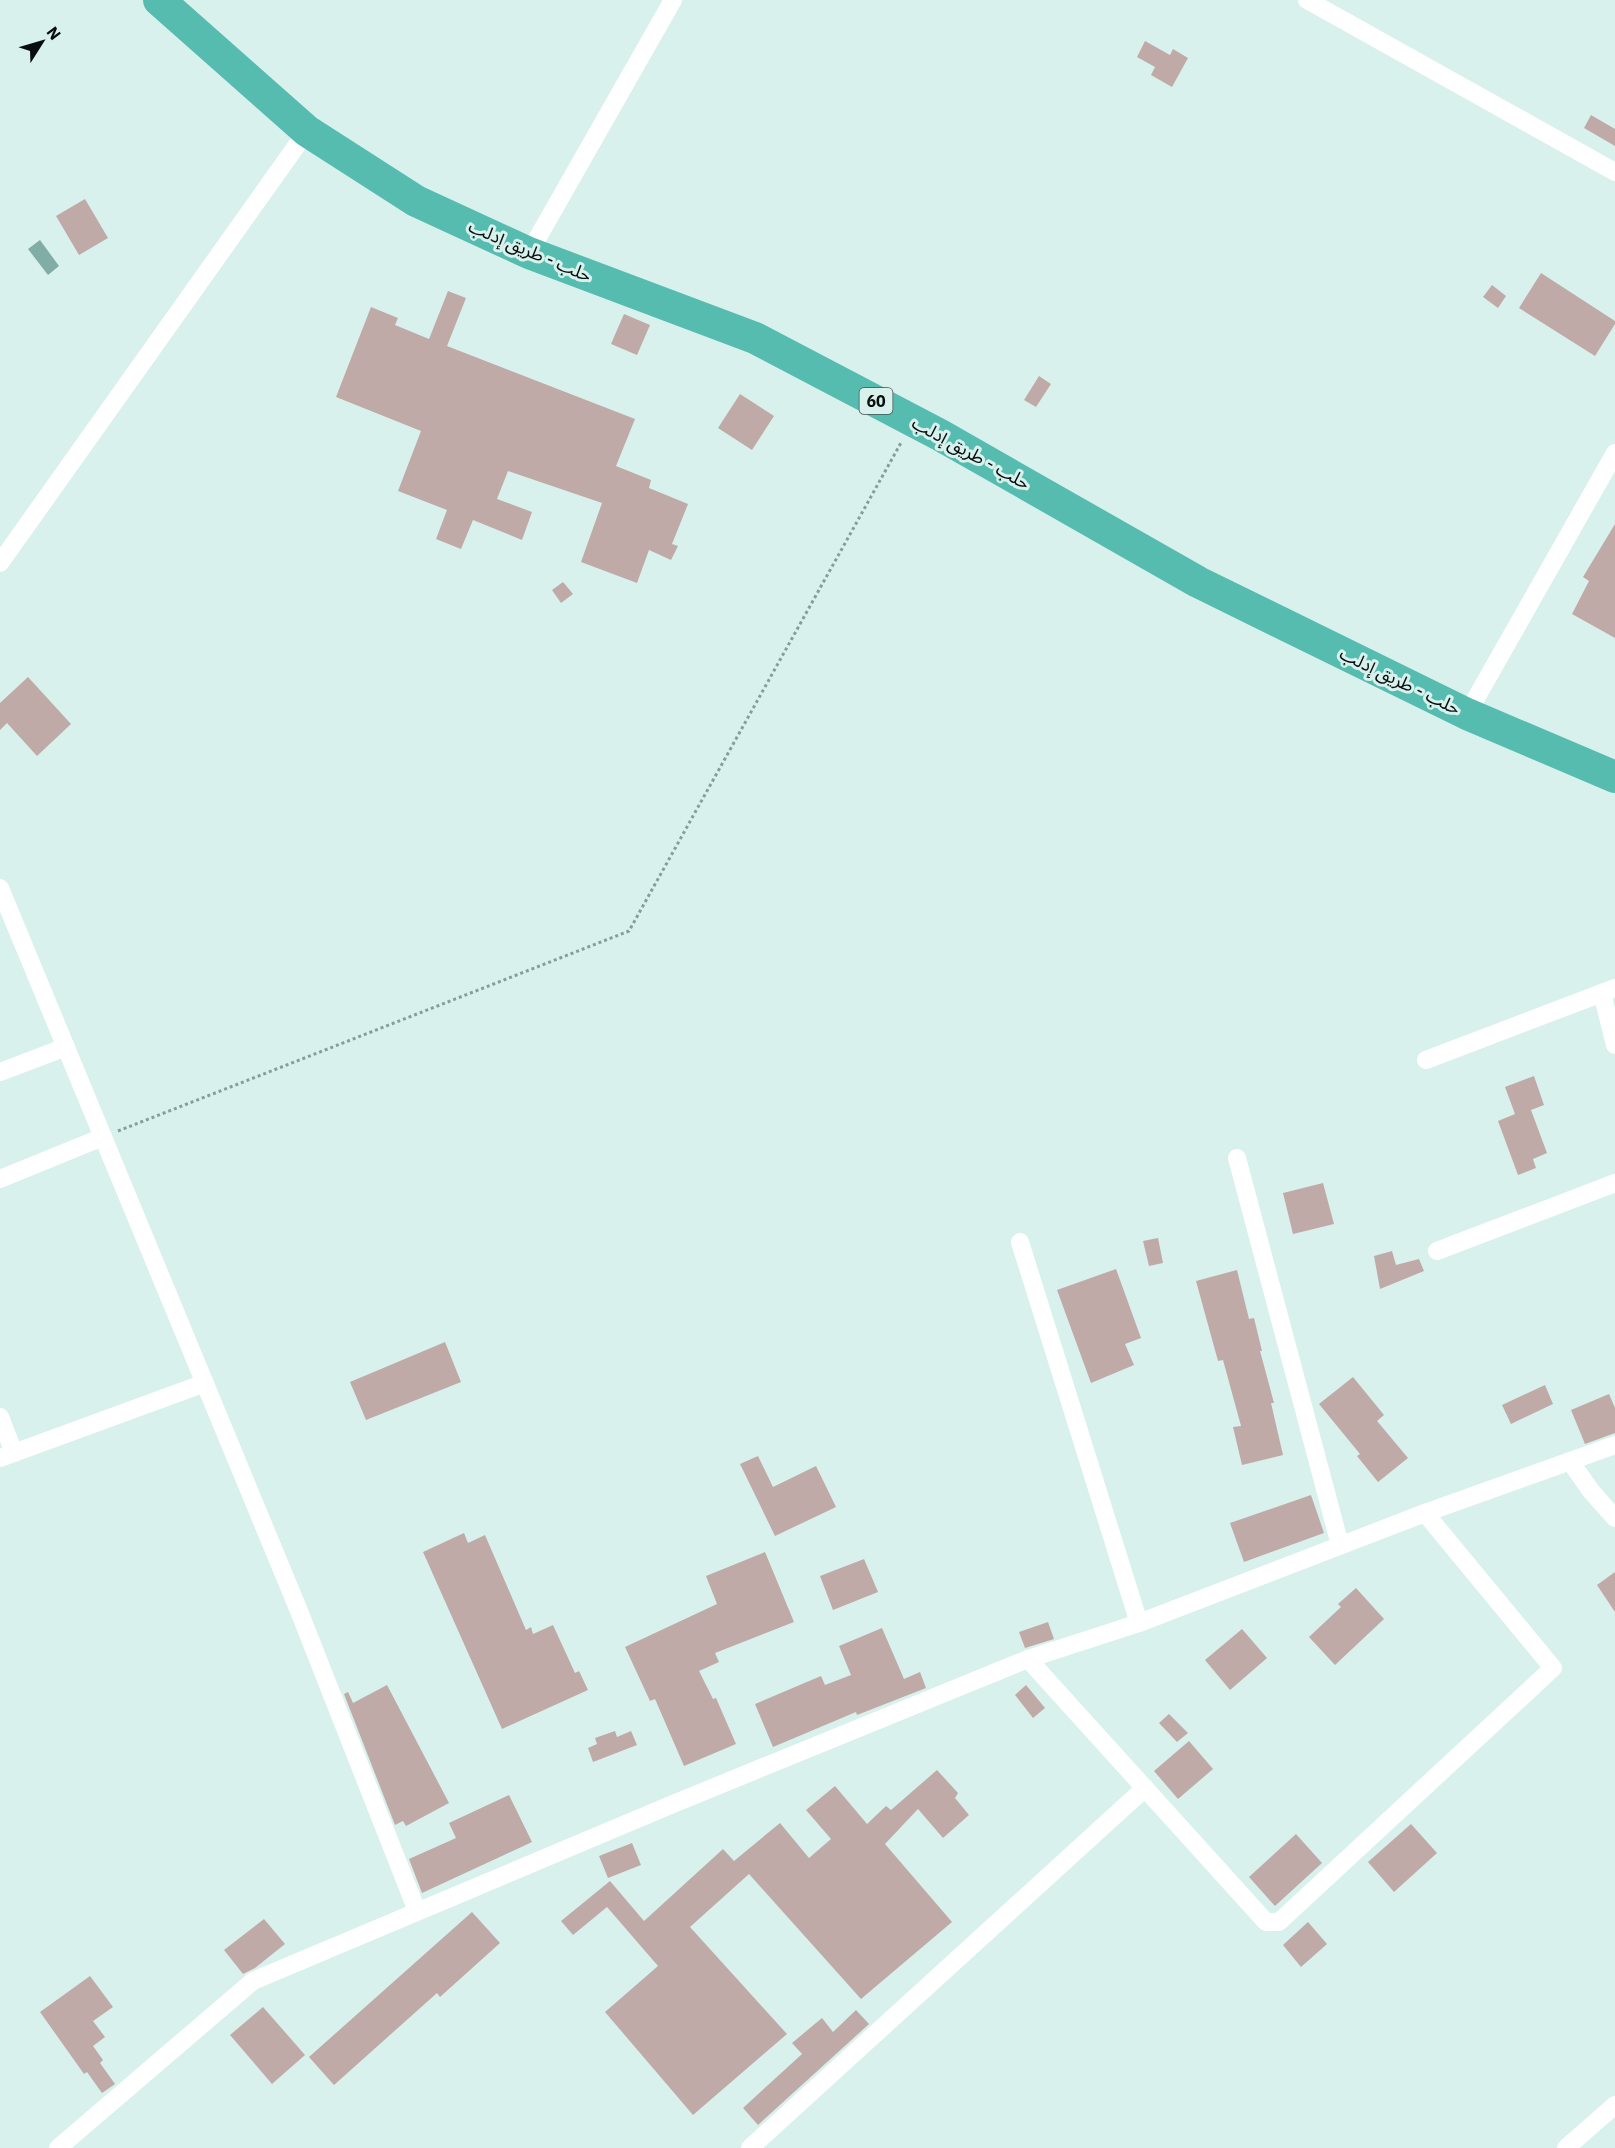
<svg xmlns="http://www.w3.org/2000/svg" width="1615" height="2148" viewBox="0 0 1615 2148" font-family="'IBM Plex Sans','Noto Sans Arabic',sans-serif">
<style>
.water{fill:#80aea6}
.building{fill:#c0aaa8}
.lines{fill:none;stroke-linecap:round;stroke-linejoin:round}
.path{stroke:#899c98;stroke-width:3;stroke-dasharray:3 3;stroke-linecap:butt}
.minor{stroke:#fff;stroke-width:18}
.trunk{stroke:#56bcb0;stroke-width:32}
.labels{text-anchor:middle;stroke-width:6;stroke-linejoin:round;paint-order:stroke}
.shield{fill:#d8f1ec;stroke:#465351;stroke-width:1.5}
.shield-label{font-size:16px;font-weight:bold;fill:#070f0e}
.street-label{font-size:18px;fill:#070f0e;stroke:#d8f1ec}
</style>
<rect width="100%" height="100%" fill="#d8f1ec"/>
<polygon class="water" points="40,240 59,266 48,275 28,249"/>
<g class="building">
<polygon points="1145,41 1170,55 1173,49 1188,58 1172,87 1151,75 1155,67 1137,57"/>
<polygon points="1591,115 1615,129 1615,146 1584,128"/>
<polygon points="85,199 108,238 79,255 56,216"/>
<polygon points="1541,273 1615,321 1615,324 1595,356 1519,308"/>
<polygon points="1492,285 1506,296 1498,308 1483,297"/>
<polygon points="448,291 466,298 447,346 635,419 616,466 651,480 649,488 688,504 672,544 678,546 671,560 649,550 637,583 581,562 602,503 508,471 497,499 532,512 522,540 473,520 461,549 436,539 447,510 398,491 421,431 336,397 371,307 398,318 395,325 429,339"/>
<polygon points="624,314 650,325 637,355 611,344"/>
<polygon points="1039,376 1051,384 1036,407 1024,400"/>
<polygon points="740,394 774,416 752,450 718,428"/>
<polygon points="1615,524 1615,638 1572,614 1589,581 1583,577"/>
<polygon points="563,582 573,594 561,603 552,590"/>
<polygon points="28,677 71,724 37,756 7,723 0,730 0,703"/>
<polygon points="1534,1076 1544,1105 1531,1110 1547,1153 1533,1159 1536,1168 1518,1175 1498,1121 1515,1114 1505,1087"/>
<polygon points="1323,1183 1334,1224 1293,1234 1283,1193"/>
<polygon points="1158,1238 1163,1263 1149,1266 1143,1241"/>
<polygon points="1392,1251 1396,1265 1419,1259 1424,1271 1380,1289 1374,1256"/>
<polygon points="1116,1269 1141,1338 1125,1344 1134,1365 1091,1383 1057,1290"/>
<polygon points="1237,1270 1249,1319 1254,1318 1262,1351 1260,1351 1274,1403 1271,1403 1283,1455 1242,1465 1233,1427 1241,1426 1223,1360 1218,1361 1196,1281"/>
<polygon points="445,1342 461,1382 366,1420 350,1382"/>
<polygon points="1353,1377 1384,1415 1377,1421 1408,1458 1378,1482 1357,1456 1360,1454 1319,1404"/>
<polygon points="1545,1385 1553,1404 1511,1424 1502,1405"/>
<polygon points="1609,1394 1615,1408 1615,1433 1585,1444 1571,1410"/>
<polygon points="758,1456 773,1487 816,1466 836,1507 775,1536 740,1464"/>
<polygon points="1311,1495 1324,1533 1244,1562 1230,1523"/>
<polygon points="464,1533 468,1543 485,1535 526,1630 531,1627 533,1634 553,1625 575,1673 579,1671 588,1690 502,1729 423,1552"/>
<polygon points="765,1552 794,1622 715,1653 719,1662 699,1671 713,1699 716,1698 736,1744 684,1766 655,1699 650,1701 625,1647 717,1604 706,1576"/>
<polygon points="864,1559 878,1592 833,1610 820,1576"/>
<polygon points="1615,1572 1615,1612 1597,1585"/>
<polygon points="1356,1588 1384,1619 1335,1665 1309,1637 1341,1607 1338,1604"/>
<polygon points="1048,1622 1054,1639 1025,1648 1019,1632"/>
<polygon points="882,1628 904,1679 920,1672 926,1688 857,1715 856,1712 773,1747 755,1704 821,1676 825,1685 851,1675 839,1646"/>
<polygon points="1242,1629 1267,1658 1230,1690 1205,1660"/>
<polygon points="387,1685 449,1803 406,1826 403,1821 395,1825 344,1694 348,1692 353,1703"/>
<polygon points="1026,1685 1045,1708 1033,1718 1015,1695"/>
<polygon points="1169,1714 1188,1733 1177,1742 1159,1723"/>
<polygon points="615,1731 617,1737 631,1731 637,1745 593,1762 588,1748 597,1744 595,1738"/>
<polygon points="1189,1741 1213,1769 1178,1799 1154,1771"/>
<polygon points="937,1770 958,1793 955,1798 969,1815 943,1838 918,1809 885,1844 952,1922 861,1999 749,1874 690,1927 787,2034 693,2115 605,2012 658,1966 607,1907 573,1935 561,1921 610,1881 644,1921 723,1849 734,1861 780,1823 809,1858 831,1839 806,1810 835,1786 867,1824 886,1806 891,1810"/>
<polygon points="509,1795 532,1842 422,1893 409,1859 456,1838 449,1823"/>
<polygon points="1411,1824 1437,1853 1394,1892 1368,1862"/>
<polygon points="1296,1834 1322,1863 1275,1906 1249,1877"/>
<polygon points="632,1843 641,1865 608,1878 599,1856"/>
<polygon points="472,1912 500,1943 440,1997 437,1993 334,2085 309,2057"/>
<polygon points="264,1919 285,1944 255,1968 243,1974 224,1950"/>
<polygon points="1308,1922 1327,1944 1301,1967 1283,1945"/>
<polygon points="90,1976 113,2007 93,2021 105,2037 93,2046 103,2060 100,2063 115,2084 102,2093 87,2072 84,2074 40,2012"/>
<polygon points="263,2007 305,2055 272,2084 230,2035"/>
<polygon points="856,2010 869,2024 758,2125 743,2108 802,2054 792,2043 822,2018 833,2032"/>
</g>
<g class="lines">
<polyline class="path" points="118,1131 629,931 902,441"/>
<g class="minor">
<polyline points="1307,0 1615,172"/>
<polyline points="529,253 673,0"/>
<polyline points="0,563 307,131"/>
<polyline points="1467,714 1615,453"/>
<polyline points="0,888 299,1611 417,1911"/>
<polyline points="1602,993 1615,1045"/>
<polyline points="1426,1060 1615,988"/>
<polyline points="0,1072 66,1047"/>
<polyline points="1237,1158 1340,1545"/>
<polyline points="0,1179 103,1137"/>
<polyline points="1020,1242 1139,1623"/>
<polyline points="1437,1251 1615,1183"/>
<polyline points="0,1417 14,1453"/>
<polyline points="0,1458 205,1383"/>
<polyline points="1570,1461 1591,1491 1615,1518"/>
<polyline points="1028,1659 1266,1922 1279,1922 1553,1668 1425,1513"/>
<polyline points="58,2148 253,1981 673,1804 1028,1659 1139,1623 1425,1513 1615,1445"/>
<polyline points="750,2148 1145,1788"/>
<polyline points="1566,2148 1615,2105"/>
</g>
<polyline class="trunk" points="159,0 307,131 416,201 529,253 755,338 940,435 1198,582 1467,714 1615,777"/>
</g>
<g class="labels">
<rect class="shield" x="859.5" y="388" width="33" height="26" rx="4.5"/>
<g class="shield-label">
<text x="876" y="407">60</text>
</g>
<g class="street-label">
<text transform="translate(530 251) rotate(23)" y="6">حلب - طريق إدلب</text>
<text transform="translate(971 453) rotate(29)" y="6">حلب - طريق إدلب</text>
<text transform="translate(1400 681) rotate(26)" y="6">حلب - طريق إدلب</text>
</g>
</g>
<g transform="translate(42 42) rotate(53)" stroke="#d8f1ec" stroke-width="4.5" paint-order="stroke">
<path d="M0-4.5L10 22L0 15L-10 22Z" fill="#070f0e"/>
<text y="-9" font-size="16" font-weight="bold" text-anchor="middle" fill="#070f0e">N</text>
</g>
</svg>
